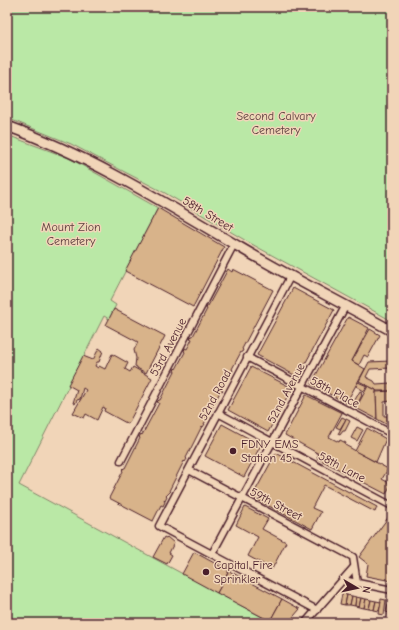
<svg xmlns="http://www.w3.org/2000/svg" width="399" height="630" viewBox="0 0 399 630" font-family="'Comic Neue',sans-serif">
<style>
.green{fill:#bae8a6;stroke:#828468}
.building{fill:#d8b38a;stroke:#4a1f2b}
.lines{fill:none;stroke-linecap:round;stroke-linejoin:round}
.street-casing{stroke:#4a1f2b;stroke-width:9}
.secondary-casing{stroke:#4a1f2b;stroke-width:12}
.street{stroke:#f1d5b8;stroke-width:6}
.secondary{stroke:#f1d5b8;stroke-width:9}
.poi-dot{fill:#4a1f2b;stroke:#f1d5b8;stroke-width:1.5}
.labels{text-anchor:middle;stroke-width:3;stroke-linejoin:round;paint-order:stroke}
.park-label{font-size:12px;fill:#5b3d3d;stroke:#f1d5b8}
.street-label{font-size:12px;fill:#4a1f2b;stroke:#f1d5b8}
.poi-label{font-size:12px;fill:#4a1f2b;stroke:#f1d5b8;text-anchor:start}
</style>
<rect width="100%" height="100%" fill="#f1d5b8"/>
<filter id="ink" filterUnits="userSpaceOnUse"><feTurbulence type="fractalNoise" baseFrequency=".025" numOctaves="2"/><feDisplacementMap in="SourceGraphic" scale="8" xChannelSelector="R" yChannelSelector="G"/><feConvolveMatrix kernelMatrix="1 2 1 2 8 2 1 2 1" color-interpolation-filters="sRGB"/></filter>
<g filter="url(#ink)">
<g class="green">
<polygon points="7,7 392,7 392,321 248,242 165,193 71,144 7,118"/>
<polygon points="7,135 69,158 158,208 110,301 116,305 109,319 104,316 19,485 273,623 7,623"/>
</g>
<g class="building">
<polygon points="158,208 224,247 193,307 125,271"/>
<polygon points="228,269 232,272 233,269 273,290 242,349 243,350 242,352 241,352 232,369 233,370 232,372 230,372 221,389 223,390 221,392 220,392 204,424 205,424 203,427 202,426 186,458 187,459 185,462 184,461 169,491 170,492 166,496 167,497 165,501 164,500 165,502 163,506 161,505 153,521 109,498 123,471 122,470 124,468 125,468 140,438 139,437 141,434 142,435 159,403 157,402 159,400 160,400 175,371 174,371 175,368 176,369 185,352 184,351 185,348 187,349 192,339 190,338 192,336 193,336 207,309 206,309 207,306 208,306"/>
<polygon points="293,288 334,310 298,377 257,355"/>
<polygon points="114,309 165,336 146,373 137,368 137,367 135,366 136,358 134,350 138,342 106,325"/>
<polygon points="348,317 369,328 352,361 365,369 346,403 311,384"/>
<polygon points="370,329 380,335 368,357 364,355 359,365 352,361"/>
<polygon points="99,348 103,351 99,362 97,362 95,366 98,368 99,366 105,369 112,354 128,363 125,369 130,372 133,367 152,378 128,424 104,411 105,408 103,407 97,420 86,414 84,418 73,413 86,390 83,388 80,399 77,400 75,404 73,403 77,390 68,385 83,356 93,360"/>
<polygon points="391,361 391,368 370,369 366,377 374,381 376,384 391,383 391,391 376,391 376,390 359,381 369,362"/>
<polygon points="251,367 292,388 268,432 228,410"/>
<polygon points="358,382 367,386 364,391 356,386"/>
<polygon points="368,386 376,390 377,419 356,408"/>
<polygon points="360,391 362,392 361,394 362,395 356,407 352,405"/>
<polygon points="391,391 391,401 384,402 384,416 388,416 388,425 377,419 376,392"/>
<polygon points="306,395 342,413 329,437 339,442 340,440 346,443 345,445 388,469 382,479 391,484 386,494 317,458 319,454 285,435"/>
<polygon points="342,417 346,419 340,429 336,427"/>
<polygon points="346,419 350,421 345,431 343,431 340,435 338,434"/>
<polygon points="222,424 261,445 244,477 205,456"/>
<polygon points="357,427 363,430 357,441 351,438"/>
<polygon points="367,428 386,439 376,462 355,451"/>
<polygon points="276,453 377,507 375,512 324,485 312,508 321,512 312,529 252,497"/>
<polygon points="245,507 268,519 262,529 286,542 272,569 248,556 258,537 236,525"/>
<polygon points="390,515 392,516 392,581 366,576 368,564 359,557"/>
<polygon points="164,537 166,538 167,537 174,543 169,553 172,555 167,564 153,557"/>
<polygon points="194,552 229,571 217,593 182,574"/>
<polygon points="229,571 282,599 270,621 217,593"/>
<polygon points="342,594 347,595 345,605 340,604"/>
<polygon points="347,595 352,596 350,605 345,605"/>
<polygon points="352,596 356,597 355,606 350,605"/>
<polygon points="356,597 361,598 359,607 355,606"/>
<polygon points="361,598 366,599 364,608 359,607"/>
<polygon points="282,599 300,609 288,623 273,623 270,621"/>
<polygon points="366,599 371,600 369,609 364,608"/>
<polygon points="381,599 386,600 384,615 379,614"/>
<polygon points="371,600 376,601 374,610 369,609"/>
<polygon points="376,601 381,602 379,611 374,610"/>
<polygon points="389,601 392,601 391,616 388,615 389,613 386,612"/>
</g>
<g class="lines">
<defs>
<g id="street">
<polyline points="291,275 159,526 317,610"/>
<polyline points="247,357 392,434"/>
<polyline points="218,413 392,506"/>
<polyline points="121,461 234,244"/>
<polyline points="189,470 353,557 357,583"/>
<polyline points="212,554 346,305"/>
<polyline points="343,580 392,590"/>
<polyline points="305,623 354,567"/>
</g>
<path id="secondary" d="M7,126c83,30 158,77 234,122 49,29 101,55 151,83"/>
</defs>
<use href="#street" class="street-casing"/>
<use href="#secondary" class="secondary-casing"/>
<use href="#street" class="street"/>
<use href="#secondary" class="secondary"/>
</g>
</g>
<g class="poi-dot">
<circle cx="233" cy="451" r="4"/>
<circle cx="206" cy="572" r="4"/>
</g>
<g class="labels">
<g class="park-label">
<text x="276" y="120">Second Calvary<tspan x="276" dy="14">Cemetery</tspan></text>
<text x="71" y="231">Mount Zion<tspan x="71" dy="14">Cemetery</tspan></text>
</g>
<g class="street-label">
<text transform="translate(208 214) rotate(31)" y="4">58th Street</text>
<text transform="translate(168 347) rotate(-62)" y="4">53rd Avenue</text>
<text transform="translate(335 392) rotate(28)" y="4">58th Place</text>
<text transform="translate(286 393) rotate(-62)" y="4">52nd Avenue</text>
<text transform="translate(215 395) rotate(-62)" y="4">52nd Road</text>
<text transform="translate(342 467) rotate(28)" y="4">58th Lane</text>
<text transform="translate(276 504) rotate(28)" y="4">59th Street</text>
</g>
<g class="poi-label">
<text x="241" y="448">FDNY EMS<tspan x="241" dy="14">Station 45</tspan></text>
<text x="214" y="569">Capital Fire<tspan x="214" dy="14">Sprinkler</tspan></text>
</g>
</g>
<rect width="399" height="630" fill="none" stroke="#f1d5b8" stroke-width="24"/>
<rect x="12" y="12" width="375" height="606" fill="none" stroke="#4a1f2b" stroke-width="1.5" filter="url(#ink)"/>
<g transform="translate(357 588) rotate(99)" stroke="#f1d5b8" stroke-width="3" paint-order="stroke">
<path d="M0-3L7 15L0 10L-7 15Z" fill="#4a1f2b"/>
<text y="-6" font-size="11" font-weight="bold" text-anchor="middle" fill="#4a1f2b">N</text>
</g>
</svg>
